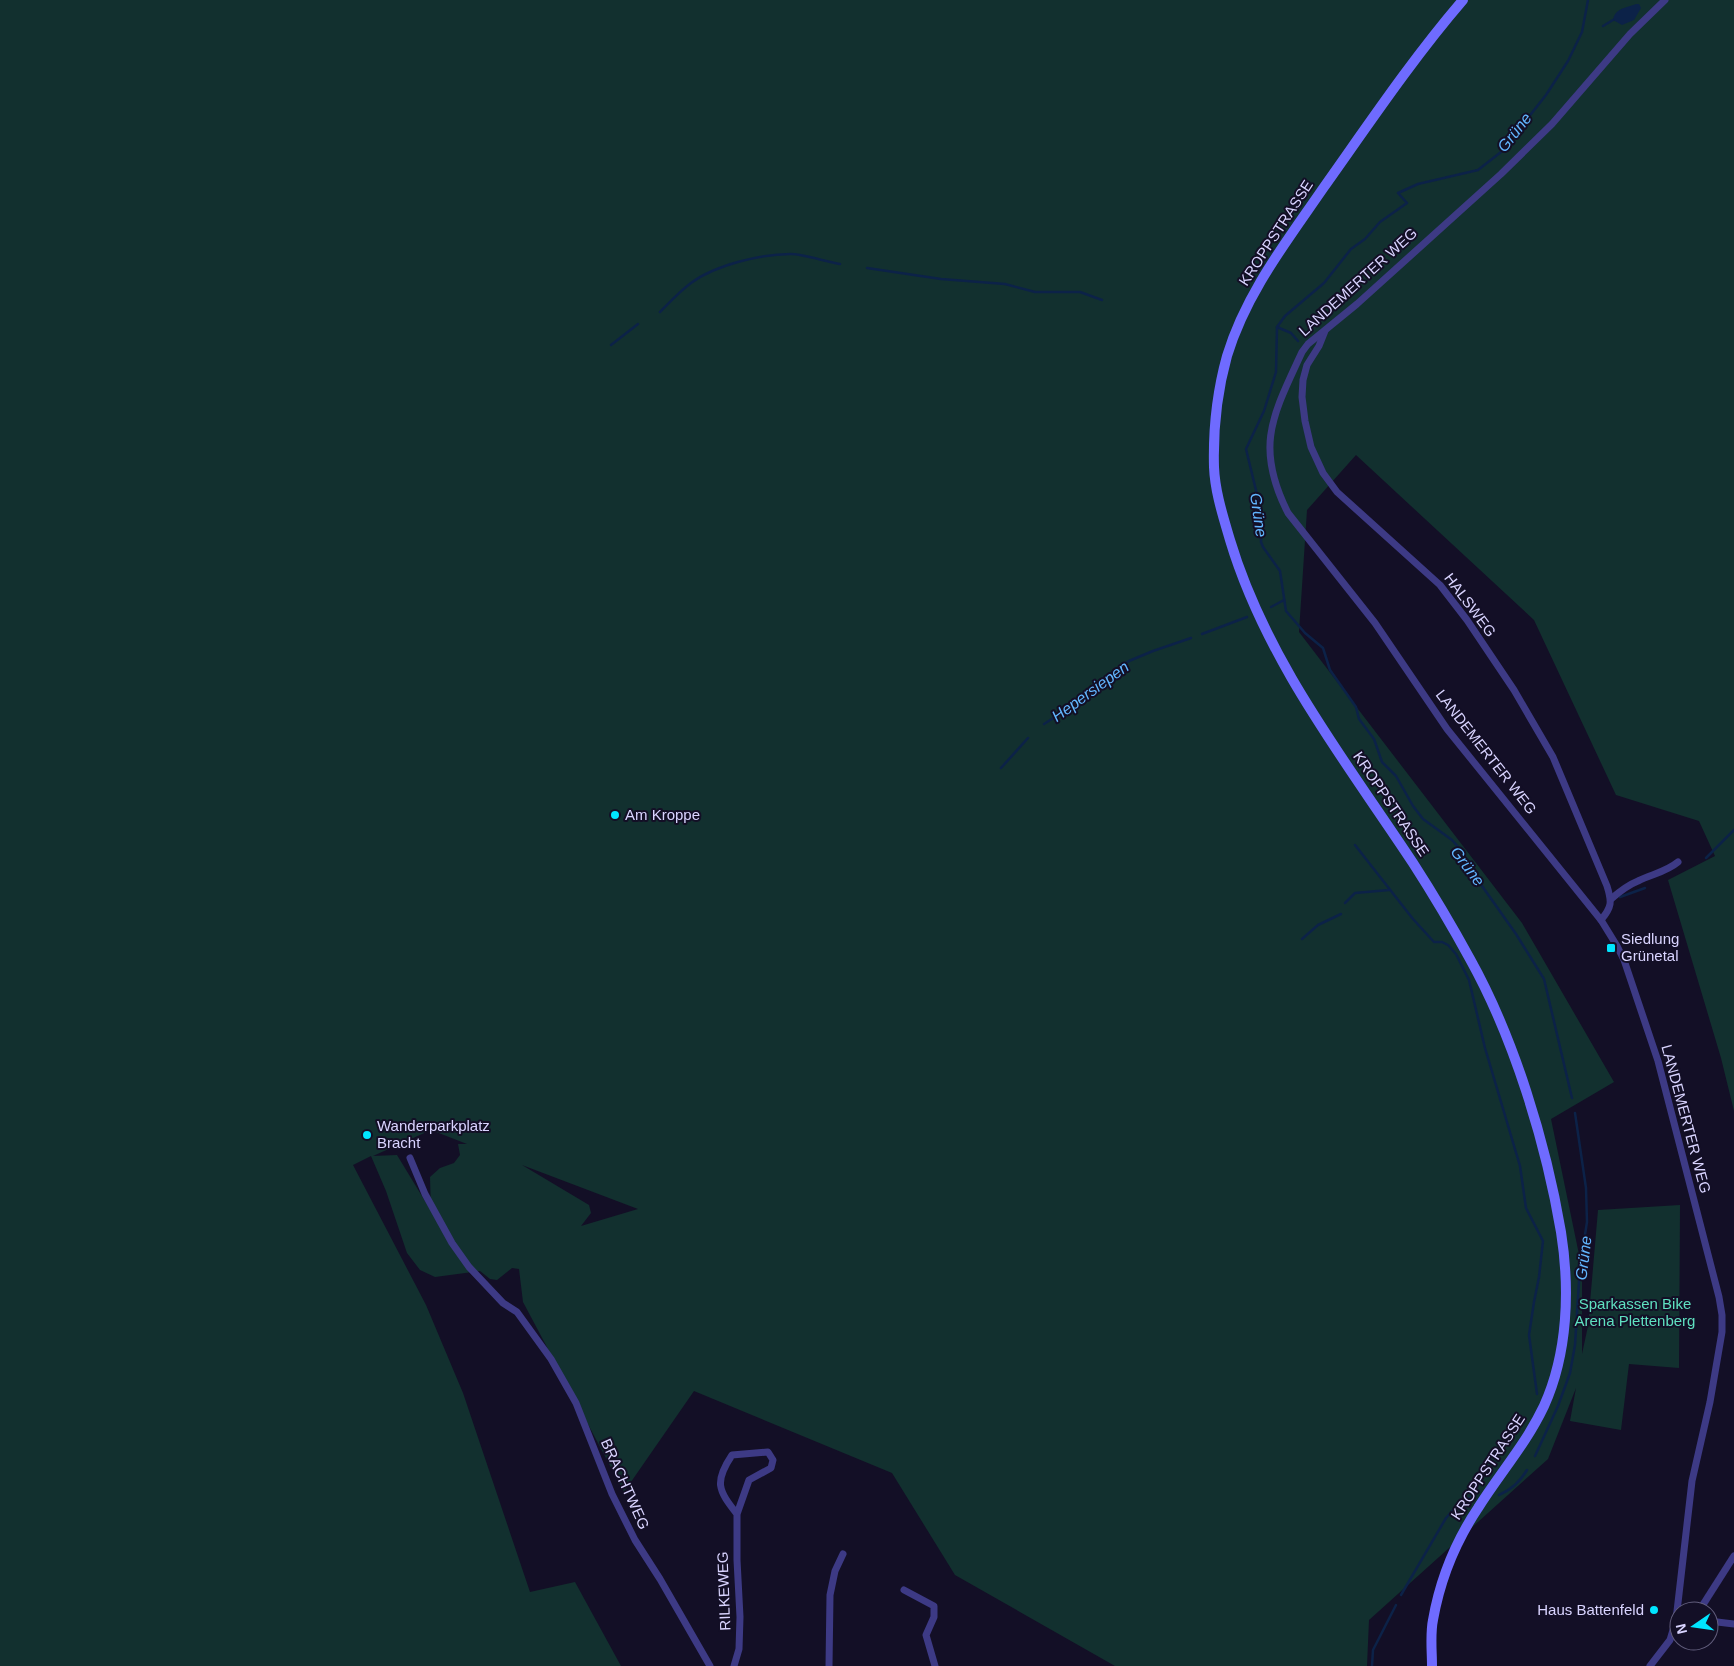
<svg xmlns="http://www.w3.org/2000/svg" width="1734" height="1666" viewBox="0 0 1734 1666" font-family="Helvetica,sans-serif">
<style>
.green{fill:#12302f;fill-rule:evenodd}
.water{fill:#0c2248}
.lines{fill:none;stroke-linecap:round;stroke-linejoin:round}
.stream{stroke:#0c2248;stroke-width:2.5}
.street{stroke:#3d3a85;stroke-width:7}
.secondary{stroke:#6f6bff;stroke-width:10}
.poi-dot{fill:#00e5ff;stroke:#130f26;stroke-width:2}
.labels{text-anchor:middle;stroke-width:4;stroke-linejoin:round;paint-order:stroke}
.street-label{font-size:15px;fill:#d9d4ff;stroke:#130f26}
.poi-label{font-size:15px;fill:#d9d4ff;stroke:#130f26;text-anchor:start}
.park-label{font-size:15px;fill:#5fe0c0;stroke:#130f26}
.water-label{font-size:16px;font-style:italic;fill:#62b6ff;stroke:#130f26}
</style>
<rect width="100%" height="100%" fill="#130f26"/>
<path class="green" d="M0,0h1734v1111l-13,-53 -53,-178 47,-24 -16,-35 -83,-26 -82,-175 -178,-165 -49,55 -8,122 223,291 92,159 -63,37 31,150v85l6,-28 10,-116 82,-5 -1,163 -50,-4 -8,66 -51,-9 6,-33 -28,71 -179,161 -2,46h-252l-160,-91 -63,-102 -198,-82 -70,101 -101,-190 -4,-33 -7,-1 -15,12 -7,-1 -10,-8 -45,6 -15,-7 -13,-17 -21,-62 -15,-35 -18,9 73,140 37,88 67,199 45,-10 46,84h-621zM431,1130l36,14h-9l2,11 -6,8 -14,5 -10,9 1,34 -34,-56 -24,1zM522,1165l116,44 -57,17 10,-13 -2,-8z"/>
<path class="water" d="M1636,4h3l2,4 -7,12 -12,5 -9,-5c2,-12 13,-12 23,-16z"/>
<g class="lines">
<g class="stream">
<polyline points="1603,26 1613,20"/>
<polyline points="867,268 941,279 1005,284 1035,292 1080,292 1102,300"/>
<path d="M660,312c10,-10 20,-21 31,-29 24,-18 70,-29 100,-29 12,0 36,8 49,10"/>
<polyline points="1277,327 1291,333 1298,341"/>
<polyline points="611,345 638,324"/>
<polyline points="1271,607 1284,600"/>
<polyline points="1202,634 1247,617"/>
<polyline points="1044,724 1066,710 1095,684 1129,661 1153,651 1191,638"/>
<polyline points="1001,768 1028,738"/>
<polyline points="1355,845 1413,919 1434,942 1442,942 1448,945 1456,954 1469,980 1485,1048 1520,1166 1526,1208 1543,1241 1539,1277 1534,1302 1529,1335 1537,1394"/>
<polyline points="1706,858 1734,830"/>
<polyline points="1620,897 1645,888"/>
<polyline points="1345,903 1355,893 1389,890"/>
<polyline points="1302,939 1318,925 1341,914"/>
<polyline points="1572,1098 1544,979 1516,934 1470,869 1461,850 1452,840 1423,819 1413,806 1396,776 1382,762 1374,739 1359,719 1356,707 1330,670 1323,648 1305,633 1286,611 1280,571 1263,547 1261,542 1262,515 1246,449 1264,411 1276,372 1277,327 1285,316 1324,283 1351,249 1365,239 1380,222 1407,203 1398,193 1418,184 1478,170 1501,152 1546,95 1568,61 1582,32 1588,0"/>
<polyline points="1535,1456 1558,1406 1570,1373 1575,1345 1580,1266 1587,1222 1586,1188 1575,1113"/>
<path d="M1499,1495c12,-5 21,-13 28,-25"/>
<polyline points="1401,1595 1446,1518 1454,1509 1474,1495"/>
<polyline points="1372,1666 1373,1650 1396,1605"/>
</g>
<g class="street">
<path d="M1325,331l-6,15 -12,19 -4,15 -1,17 3,24 6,26 12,26 14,19 103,93 27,35 47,70 39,67 54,129c5,16 5,21 -6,34"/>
<path d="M1611,899c8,-7 17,-14 27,-18 14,-7 28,-9 40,-19"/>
<polyline points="410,1158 425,1194 452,1243 469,1267 503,1303 517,1312 551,1359 576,1403 612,1494 635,1540 660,1579 710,1666"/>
<polyline points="904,1590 934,1606 934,1617 926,1635 935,1666"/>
<polyline points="1699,1611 1734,1556"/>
<polyline points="1709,1621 1734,1624"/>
<path d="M734,1666l5,-17 1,-32 -3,-57v-46l12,-34 22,-12 2,-8 -5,-8 -36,3c-18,27 -14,35 5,59"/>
<polyline points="829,1666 830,1595 835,1571 843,1554"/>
<path d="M1650,1666l20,-26 6,-20 16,-139 18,-79 12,-70v-17l-3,-18 -61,-236 -34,-101 -7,-14 -16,-26 -154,-191 -72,-106 -87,-110c-34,-67 -15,-98 14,-161l6,-8 49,-40 144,-130 51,-50 78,-90 35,-34"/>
</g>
<path class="secondary" d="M1432,1666c0,-15 -2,-32 1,-46 7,-40 23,-79 45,-112 22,-35 48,-64 66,-102 24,-53 26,-117 17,-174 -15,-89 -47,-194 -91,-273 -18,-33 -37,-65 -57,-96 -68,-103 -147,-203 -183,-323 -7,-24 -15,-48 -16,-73 -1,-37 3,-75 13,-111 19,-63 60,-115 97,-169 44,-62 89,-129 139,-187"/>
</g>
<g class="poi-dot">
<circle cx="615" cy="815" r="5"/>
<rect x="1606" y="943" width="10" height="10" rx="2.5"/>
<circle cx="367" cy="1135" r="5"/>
<circle cx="1654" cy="1610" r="5"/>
</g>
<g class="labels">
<g class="street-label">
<text transform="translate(1276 233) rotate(-57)" y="5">KROPPSTRASSE</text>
<text transform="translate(1358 282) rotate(-42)" y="5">LANDEMERTER WEG</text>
<text transform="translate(1470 605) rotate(53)" y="5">HALSWEG</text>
<text transform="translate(1486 752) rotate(52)" y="5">LANDEMERTER WEG</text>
<text transform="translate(1391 804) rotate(56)" y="5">KROPPSTRASSE</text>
<text transform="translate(1686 1119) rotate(75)" y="5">LANDEMERTER WEG</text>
<text transform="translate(1488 1467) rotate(-57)" y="5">KROPPSTRASSE</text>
<text transform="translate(625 1484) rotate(66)" y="5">BRACHTWEG</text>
<text transform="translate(724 1591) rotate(-92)" y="5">RILKEWEG</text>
</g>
<g class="poi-label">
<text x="625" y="820">Am Kroppe</text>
<text x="1621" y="944">Siedlung<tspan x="1621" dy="17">Grünetal</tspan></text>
<text x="377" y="1131">Wanderparkplatz<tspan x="377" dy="17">Bracht</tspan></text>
<text x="1644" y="1615" text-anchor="end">Haus Battenfeld</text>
</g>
<g class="park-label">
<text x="1635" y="1309">Sparkassen Bike<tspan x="1635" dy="17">Arena Plettenberg</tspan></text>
</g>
<g class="water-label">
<text transform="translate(1514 132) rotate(-52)" y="6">Grüne</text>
<text transform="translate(1259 515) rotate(82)" y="6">Grüne</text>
<text transform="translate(1090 691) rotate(-36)" y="6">Hepersiepen</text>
<text transform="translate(1468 866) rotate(53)" y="6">Grüne</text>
<text transform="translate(1583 1258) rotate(-83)" y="6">Grüne</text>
</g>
</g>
<g transform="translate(1694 1626) rotate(257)"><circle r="24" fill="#130f26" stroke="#625e7d"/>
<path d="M0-4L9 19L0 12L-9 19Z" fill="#00e5ff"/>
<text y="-8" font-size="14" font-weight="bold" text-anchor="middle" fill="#d9d4ff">N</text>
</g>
</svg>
